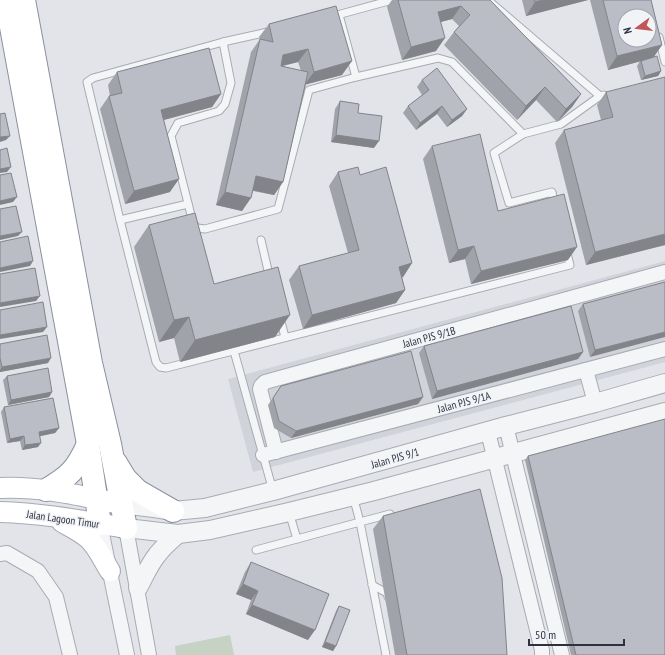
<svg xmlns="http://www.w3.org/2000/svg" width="665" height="655" viewBox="0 0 665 655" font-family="'PT Sans Narrow',sans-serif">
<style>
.built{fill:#d0d3da}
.green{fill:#c6d2c4}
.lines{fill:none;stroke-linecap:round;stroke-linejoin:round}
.service-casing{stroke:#a8abb3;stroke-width:9}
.minor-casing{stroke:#a8abb3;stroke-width:16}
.tertiary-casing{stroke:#a8abb3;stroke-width:20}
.secondary-casing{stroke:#a8abb3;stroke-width:22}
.motorway-casing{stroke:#8b909e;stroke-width:24}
.service{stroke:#f4f5f7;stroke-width:7}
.minor{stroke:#f4f5f7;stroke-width:14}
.tertiary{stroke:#f4f5f7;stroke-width:18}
.secondary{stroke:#fff;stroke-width:20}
.motorway{stroke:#fff;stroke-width:22}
.wall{fill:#a0a3a9;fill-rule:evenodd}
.shaded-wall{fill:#82848a}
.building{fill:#babdc5;stroke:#82848a;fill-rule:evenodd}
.labels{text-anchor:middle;stroke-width:3;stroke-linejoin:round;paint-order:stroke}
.street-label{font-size:11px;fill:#2c313f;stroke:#f1f3f6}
</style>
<rect width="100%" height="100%" fill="#e2e4e9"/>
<polygon class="built" points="665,261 665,362 253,472 228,379"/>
<polygon class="green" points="230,635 234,655 176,655 175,646"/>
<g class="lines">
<defs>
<g id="service">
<polyline points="488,0 600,96 604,95"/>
<polyline points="330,17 392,0"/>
<polyline points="272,31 223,42 93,78 87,82 120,220 156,362 160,367 166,368 570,265 566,250"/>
<polyline points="659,37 665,62"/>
<polyline points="223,42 231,83 225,104 219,111 178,123 171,136 193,223 197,228 205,229 278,209 309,90 356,77 339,15"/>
<polyline points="356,77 438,58 452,62 523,134 561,124 600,96"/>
<polyline points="523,134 494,153 509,203 552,192 555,207"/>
<polyline points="120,220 188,204"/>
<polyline points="261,240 270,279"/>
<polyline points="280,318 285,337"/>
<polyline points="234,351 273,491"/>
<polyline points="289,512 297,539 360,522 353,496"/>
<polyline points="256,550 297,539"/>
<polyline points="372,585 387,593 388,597"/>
<polyline points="386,655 360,522 390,514"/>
</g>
<g id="minor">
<polyline points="586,370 595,403"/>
<polyline points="506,426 562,655"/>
<polyline points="488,432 542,650 542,655"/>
<polyline points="276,452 260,389 261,386 265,382 665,272"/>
<polyline points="263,455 665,349"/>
<polyline points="100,524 127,655"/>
<polyline points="126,528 149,655"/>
<polyline points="0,554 7,553 38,571 56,597 70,655"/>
</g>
<g id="tertiary">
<polyline points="121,504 154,508 173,511 205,508 273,491 506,426 595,403 665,383"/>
<polyline points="126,528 178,534 210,530 289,512 374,491 665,412"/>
<path d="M138,588c6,-11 11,-23 19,-33 6,-8 14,-15 21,-21"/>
</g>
<g id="secondary">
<path d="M0,488c41,-2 82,8 121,16"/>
<path d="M0,512c42,1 84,9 126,16"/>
<path d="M62,522c9,5 19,10 27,17 9,9 14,21 21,32"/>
</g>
<g id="motorway">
<polyline points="6,0 88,444 100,524"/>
<polyline points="24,0 27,16 91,363 110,444 126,528"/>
<polyline points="116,463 125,478 138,491 173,511"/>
<path d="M46,490c24,-14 30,-20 42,-46"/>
</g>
</defs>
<use href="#service" class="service-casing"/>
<use href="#minor" class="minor-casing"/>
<use href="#tertiary" class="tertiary-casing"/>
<use href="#secondary" class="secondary-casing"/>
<use href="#motorway" class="motorway-casing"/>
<use href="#service" class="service"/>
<use href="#minor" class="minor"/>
<use href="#tertiary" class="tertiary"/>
<use href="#secondary" class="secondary"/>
<use href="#motorway" class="motorway"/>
</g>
<g class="wall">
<polygon points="392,0 490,0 581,94 572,107 557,122 536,100 517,120 444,45 454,32 459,26 452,19 441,22 436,51 402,60 387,7"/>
<polygon points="522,0 588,0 526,16"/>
<polygon points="590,0 651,0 662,45 653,58 661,71 658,76 641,80 637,66 640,61 608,70"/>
<path d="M336,6l6,69 -36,9 -23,98 -9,13 -21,-4 -11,20 -26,-6 35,-153 9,-13 -1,-2 10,-13zM298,62l3,9 -19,-5z"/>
<polygon points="117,72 221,94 212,107 164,120 170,192 125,204 100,109 109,96 110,96 108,85"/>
<polygon points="422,80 467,109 462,116 447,127 437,114 416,130 403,113 408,106 422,95 417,87"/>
<polygon points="606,92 665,245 586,265 555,143 564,130 601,120 597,105"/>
<polygon points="340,101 358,113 374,148 331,142 335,109"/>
<polygon points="432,146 498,211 568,260 471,284 465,259 449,263 423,159"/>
<polygon points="338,172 360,175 412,263 403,277 402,277 405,290 396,303 303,329 289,280 299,266 348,253 329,186"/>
<polygon points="149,225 214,284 275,337 180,362 174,338 159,342 134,247"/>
<polygon points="665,282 590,357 578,311 583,304"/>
<polygon points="0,344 48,363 0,372"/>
<polygon points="424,346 583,352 578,359 432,399 419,353"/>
<polygon points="7,376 52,392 49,397 8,405 3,380"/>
<polygon points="281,386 423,397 418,404 291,438 274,428 268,405"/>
<polygon points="4,407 59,428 55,433 40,436 38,447 22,450 20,441 7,443 1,412"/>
<polygon points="528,456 665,655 571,655 525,460"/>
<polygon points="383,516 507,655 395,655 373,529"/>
<polygon points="251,562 308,640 246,614 251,600 236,594 245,572"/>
<polygon points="339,606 336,646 333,651 322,647 336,611"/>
</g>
<g class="shaded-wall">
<polygon points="544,0 588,0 526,16 535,2"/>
<polygon points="461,6 452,19 429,25 438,12"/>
<polygon points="445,38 436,51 402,60 411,47"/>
<polygon points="662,45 653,58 608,70 617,56"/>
<polygon points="308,49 298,62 274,68 283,55"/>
<polygon points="352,61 342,75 304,85 314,72"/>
<polygon points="661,71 658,76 641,80 645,76"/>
<polygon points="545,87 536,100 517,120 526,106"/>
<polygon points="221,94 212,107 152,123 161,110"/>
<polygon points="581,94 572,107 557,122 566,109"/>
<polygon points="442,106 437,114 416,130 420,123"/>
<polygon points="467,109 462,116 447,127 452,120"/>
<polygon points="336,135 379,141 374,148 331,142"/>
<polygon points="10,136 6,140 0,142 0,137"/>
<polygon points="11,167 7,172 0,173 0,169"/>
<polygon points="256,176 283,182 274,195 247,189"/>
<polygon points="179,179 170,192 125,204 134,191"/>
<polygon points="225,192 251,198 242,211 216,205"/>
<polygon points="17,197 13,202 0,205 0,201"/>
<polygon points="22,232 18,236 0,240 0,236"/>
<polygon points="665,234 665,245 586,265 595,252"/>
<polygon points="474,246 465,259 449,263 458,250"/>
<polygon points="577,247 568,260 471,284 481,271"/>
<polygon points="33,261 30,266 0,272 0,268"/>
<polygon points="412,263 403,277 390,280 399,267"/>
<polygon points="405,290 396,303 303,329 312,315"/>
<polygon points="40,296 36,301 0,307 0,303"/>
<polygon points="290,315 275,337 180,362 195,340"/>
<polygon points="189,317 174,338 159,342 174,320"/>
<polygon points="47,327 43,332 0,339 0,335"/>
<polygon points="665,332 665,337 590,357 595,350"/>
<polygon points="583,352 578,359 432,399 437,391"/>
<polygon points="51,358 48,363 0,372 0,370 2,367"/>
<polygon points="52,392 49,397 8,405 11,400"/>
<polygon points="423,397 418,404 291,438 296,431"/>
<polygon points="59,428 55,433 36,437 39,432"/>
<polygon points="24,436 20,441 7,443 10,439"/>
<polygon points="41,443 38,447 22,450 25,445"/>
<polygon points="243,584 258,591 251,600 236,594"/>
<polygon points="252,605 315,630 308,640 246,614"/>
<polygon points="325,642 336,646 333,651 322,647"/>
</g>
<g class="building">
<polygon points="398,0 490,0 581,94 566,109 545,87 526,106 454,32 470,15 461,6 438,12 445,38 411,47"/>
<polygon points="534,0 544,0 535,2"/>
<path d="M603,0h48l11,45 -45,11zM625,16h24v24h-24z"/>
<polygon points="336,6 352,61 314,72 308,49 283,55 281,66 308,72 283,182 256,176 251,198 225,192 260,39 273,42 269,24"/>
<polygon points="209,48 221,94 161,110 179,179 134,191 109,96 122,93 117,72"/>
<polygon points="657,56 661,71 645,76 641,61"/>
<polygon points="437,68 467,109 452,120 442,106 420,123 408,106 429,90 422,80"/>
<polygon points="665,77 665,234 595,252 564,130 613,117 606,92"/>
<polygon points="340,101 359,104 358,113 382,116 379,141 336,135"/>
<polygon points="5,113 10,136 0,137 0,114"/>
<polygon points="480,134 498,211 564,194 577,247 481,271 474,246 458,250 432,146"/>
<polygon points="7,148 11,167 0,169 0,150"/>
<polygon points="358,167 360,175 386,167 412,263 399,267 405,290 312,315 299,266 359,250 338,172"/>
<polygon points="11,173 17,197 0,201 0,175"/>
<polygon points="16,206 22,232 0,236 0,209"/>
<polygon points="195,213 214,284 278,267 290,315 195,340 189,317 174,320 149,225"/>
<polygon points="28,236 33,261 0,268 0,242"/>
<polygon points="35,268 40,296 0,303 0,274"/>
<polygon points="665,282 665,332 595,350 583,304"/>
<polygon points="43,302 47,327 0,335 0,310"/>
<polygon points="571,306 583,352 437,391 424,346"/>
<polygon points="47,335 51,358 2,367 0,358 0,344"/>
<polygon points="411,351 423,397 296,431 279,421 273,398 281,386"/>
<polygon points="48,368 52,392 11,400 7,376"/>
<polygon points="53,398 59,428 39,432 41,443 25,445 24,436 10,439 4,407"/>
<polygon points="665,419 665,655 576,655 528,456"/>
<polygon points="480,489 502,578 507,655 407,655 383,516"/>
<polygon points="251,562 329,594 315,630 252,605 258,591 243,584"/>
<polygon points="339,606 350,610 336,646 325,642"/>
</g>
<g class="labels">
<g class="street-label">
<text transform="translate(429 337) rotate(-15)" y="4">Jalan PJS 9/1B</text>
<text transform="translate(464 402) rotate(-15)" y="4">Jalan PJS 9/1A</text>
<text transform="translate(395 458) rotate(-16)" y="4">Jalan PJS 9/1</text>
<text transform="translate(63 519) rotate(8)" y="4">Jalan Lagoon Timur</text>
</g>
</g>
<g transform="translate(637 28) rotate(255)"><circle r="19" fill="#f1f3f6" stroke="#a2a5ad"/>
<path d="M0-3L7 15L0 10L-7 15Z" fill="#bf5659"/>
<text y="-6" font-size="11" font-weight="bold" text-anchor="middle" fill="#2c313f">N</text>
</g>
<path d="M529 639v6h95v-6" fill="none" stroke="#2c313f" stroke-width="2"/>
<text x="535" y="639" font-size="12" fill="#2c313f" stroke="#f1f3f6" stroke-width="3" paint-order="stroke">50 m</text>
</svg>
